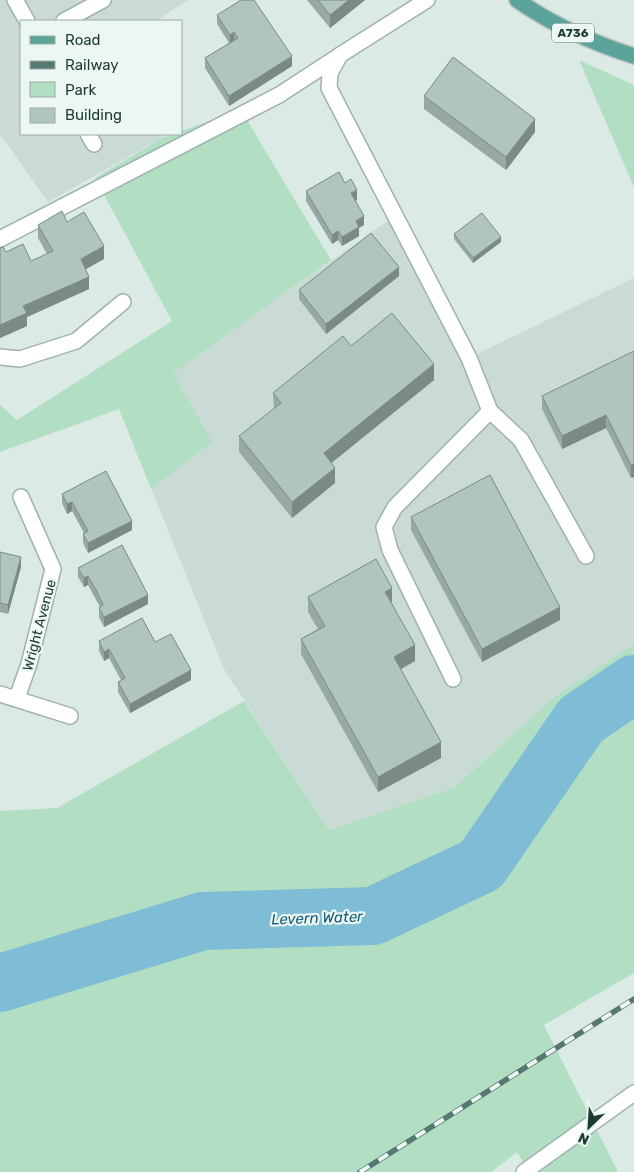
<svg xmlns="http://www.w3.org/2000/svg" width="634" height="1172" viewBox="0 0 634 1172" font-family="Rubik,sans-serif">
<style>
.built{fill:#cadad5}
.green{fill:#b2dec3}
.lines{fill:none;stroke-linecap:round;stroke-linejoin:round}
.river{stroke:#7ebdd5;stroke-width:58}
.lane-casing{stroke:#9fb2ae;stroke-width:18}
.street-casing{stroke:#9fb2ae;stroke-width:18}
.primary-casing{stroke:#bbc4c3;stroke-width:18}
.lane{stroke:#fff;stroke-width:15}
.street{stroke:#fff;stroke-width:15}
.primary{stroke:#5ca49a;stroke-width:15}
.rail-casing{stroke:#577772;stroke-width:5.5}
.rail{stroke:#ecf7f3;stroke-width:4;stroke-dasharray:11;stroke-linecap:butt}
.wall{fill:#98a9a4}
.shaded-wall{fill:#7c8a86}
.building{fill:#b1c5bf;stroke:#7c8a86}
.labels{text-anchor:middle;stroke-width:4.5;stroke-linejoin:round;paint-order:stroke}
.shield{fill:#ecf7f3;stroke:#5b736f;stroke-width:1}
.shield-label{font-size:12px;font-weight:bold;fill:#1d3a36}
.street-label{font-size:14px;fill:#1d3a36;stroke:#ecf7f3}
.water-label{font-size:15px;font-style:italic;fill:#135c7a;stroke:#ecf7f3}
</style>
<rect width="100%" height="100%" fill="#dceae6"/>
<g class="built">
<polygon points="0,0 188,0 156,21 21,21 21,134 162,134 164,137 48,202 0,134"/>
<polygon points="395,216 469,358 634,278 634,644 554,697 455,787 329,830 224,669 119,409"/>
</g>
<g class="green">
<polygon points="579,60 634,85 634,187"/>
<polygon points="241,110 331,260 173,373 212,442 151,489 119,409 0,452 0,405 17,420 172,321 95,178 164,137 181,134 181,131"/>
<polygon points="634,644 634,973 544,1025 618,1172 528,1172 517,1152 491,1172 0,1172 0,811 57,808 244,701 329,830 455,787 554,697"/>
</g>
<g class="lines">
<polyline class="river" points="0,983 203,921 373,916 481,865 581,720 634,684"/>
<defs>
<g id="lane">
<polyline points="15,0 27,21"/>
<polyline points="427,0 340,55 330,73 329,88 469,358 490,411 521,440 586,556"/>
<polyline points="64,21 103,0"/>
<polyline points="88,134 94,144"/>
<polyline points="0,239 279,95 339,56"/>
<polyline points="0,357 20,359 76,341 123,302"/>
<polyline points="453,679 390,550 384,527 395,507 490,411"/>
</g>
<g id="street">
<polyline points="0,694 70,716"/>
<polyline points="17,698 29,664 53,569 21,497"/>
<polyline points="524,1172 634,1093"/>
</g>
<path id="primary" d="M517,0c36,25 76,43 117,56"/>
</defs>
<use href="#lane" class="lane-casing"/>
<use href="#street" class="street-casing"/>
<use href="#primary" class="primary-casing"/>
<use href="#lane" class="lane"/>
<use href="#street" class="street"/>
<use href="#primary" class="primary"/>
<defs>
<polyline id="rail" points="360,1172 634,999"/>
</defs>
<use href="#rail" class="rail-casing"/>
<use href="#rail" class="rail"/>
</g>
<g class="wall">
<polygon points="307,0 365,0 330,28"/>
<polygon points="217,15 292,66 229,106 205,68 205,58 229,43 217,24"/>
<polygon points="424,96 535,132 506,170 424,109"/>
<polygon points="345,183 357,200 355,201 364,225 359,228 359,236 342,246 338,240 332,244 306,201 306,191"/>
<polygon points="67,222 104,259 85,269 89,289 27,317 27,326 0,338 0,248 6,252 31,261 47,254 38,238 38,225"/>
<polygon points="454,234 501,242 473,263 454,239"/>
<polygon points="399,276 326,334 299,299 299,290"/>
<polygon points="351,346 434,380 331,463 335,483 292,518 239,452 239,436 274,409 273,393"/>
<polygon points="634,351 634,477 631,478 606,428 562,449 542,409 542,396"/>
<polygon points="62,494 132,530 88,553 83,543 83,534 84,533 72,511 67,514 62,503"/>
<polygon points="411,517 560,620 482,662 411,530"/>
<polygon points="0,552 21,567 8,614 0,612"/>
<polygon points="78,568 148,604 104,627 99,617 99,608 100,607 88,585 84,587 78,577"/>
<polygon points="308,597 392,603 415,661 401,669 441,758 378,792 301,654 301,639 318,629 308,612"/>
<polygon points="99,641 155,642 191,680 130,713 118,692 118,682 121,680 109,658 104,661 99,651"/>
</g>
<g class="shaded-wall">
<polygon points="349,0 365,0 330,28 330,15"/>
<polygon points="234,32 234,41 230,44 230,35"/>
<polygon points="292,56 292,66 229,106 229,96"/>
<polygon points="535,119 535,132 506,170 506,157"/>
<polygon points="357,190 357,200 351,203 351,193"/>
<polygon points="364,216 364,225 359,228 359,236 342,246 342,237 356,221"/>
<polygon points="338,231 338,240 332,244 332,235"/>
<polygon points="501,237 501,242 473,263 473,258"/>
<polygon points="104,246 104,259 81,272 81,259"/>
<polygon points="399,267 399,276 326,334 326,324"/>
<polygon points="89,277 89,289 27,317 27,326 0,338 0,325 23,306"/>
<polygon points="434,364 434,380 324,469 324,453"/>
<polygon points="606,415 606,428 562,449 562,436"/>
<polygon points="634,464 634,477 631,478 631,465"/>
<polygon points="335,468 335,483 292,518 292,502"/>
<polygon points="72,502 72,511 67,514 67,504"/>
<polygon points="132,521 132,530 88,553 88,543"/>
<polygon points="21,557 21,567 8,614 8,605"/>
<polygon points="88,576 88,585 84,587 84,578"/>
<polygon points="392,588 392,603 385,592"/>
<polygon points="148,595 148,604 104,627 104,617"/>
<polygon points="560,607 560,620 482,662 482,649"/>
<polygon points="415,645 415,661 394,673 394,657"/>
<polygon points="109,649 109,658 104,661 104,652"/>
<polygon points="191,670 191,680 130,713 130,704"/>
<polygon points="441,742 441,758 378,792 378,777"/>
</g>
<g class="building">
<polygon points="241,0 254,0 292,56 229,96 205,58 238,38 234,32 230,35 217,15"/>
<polygon points="318,0 349,0 330,15"/>
<polygon points="453,57 535,119 506,157 424,96"/>
<polygon points="339,172 345,183 351,179 357,190 351,193 364,216 356,221 359,227 342,237 338,231 332,235 306,191"/>
<polygon points="62,211 67,222 84,212 104,246 81,259 89,277 23,306 27,313 0,325 0,248 3,247 6,252 23,244 31,261 53,251 38,225"/>
<polygon points="482,213 501,237 473,258 454,234"/>
<polygon points="371,233 399,267 326,324 299,290"/>
<polygon points="392,313 434,364 324,453 335,468 292,502 239,436 281,403 273,393 343,336 351,346"/>
<polygon points="634,351 634,464 631,465 606,415 562,436 542,396"/>
<polygon points="106,471 132,521 88,543 83,534 88,531 72,502 67,504 62,494"/>
<polygon points="490,475 560,607 482,649 411,517"/>
<polygon points="122,545 148,595 104,617 99,608 103,605 96,590 88,576 84,578 78,568"/>
<polygon points="0,552 21,557 8,605 0,603"/>
<polygon points="376,559 392,588 385,592 415,645 394,657 441,742 378,777 301,639 325,626 308,597"/>
<polygon points="142,618 155,642 171,634 191,670 130,704 118,682 125,678 109,649 104,652 99,641"/>
</g>
<g class="labels">
<rect class="shield" x="552" y="23.5" width="42" height="19" rx="4"/>
<g class="shield-label">
<text x="573" y="37">A736</text>
</g>
<g class="street-label">
<text transform="translate(39 625) rotate(-75)" y="5">Wright Avenue</text>
</g>
<g class="water-label">
<text transform="translate(317 918) rotate(-2)" y="5">Levern Water</text>
</g>
</g>
<rect x="20" y="20" width="162" height="115" fill="#ecf7f3" stroke="#99aba7"/>
<rect x="30" y="36" width="25" height="8" fill="#5ca49a" stroke="#99aba7"/>
<text x="65" y="45" font-size="15" fill="#1d3a36">Road</text>
<rect x="30" y="61" width="25" height="8" fill="#577772" stroke="#99aba7"/>
<text x="65" y="70" font-size="15" fill="#1d3a36">Railway</text>
<rect x="30" y="82" width="25" height="15" fill="#b2dec3" stroke="#99aba7"/>
<text x="65" y="95" font-size="15" fill="#1d3a36">Park</text>
<rect x="30" y="108" width="25" height="15" fill="#b1c5bf" stroke="#99aba7"/>
<text x="65" y="120" font-size="15" fill="#1d3a36">Building</text>
<g transform="translate(589 1127) rotate(205)" stroke="#ecf7f3" stroke-width="4" paint-order="stroke">
<path d="M0-4L9 19L0 12L-9 19Z" fill="#1d3a36"/>
<text y="-8" font-size="14" font-weight="bold" text-anchor="middle" fill="#1d3a36">N</text>
</g>
</svg>
